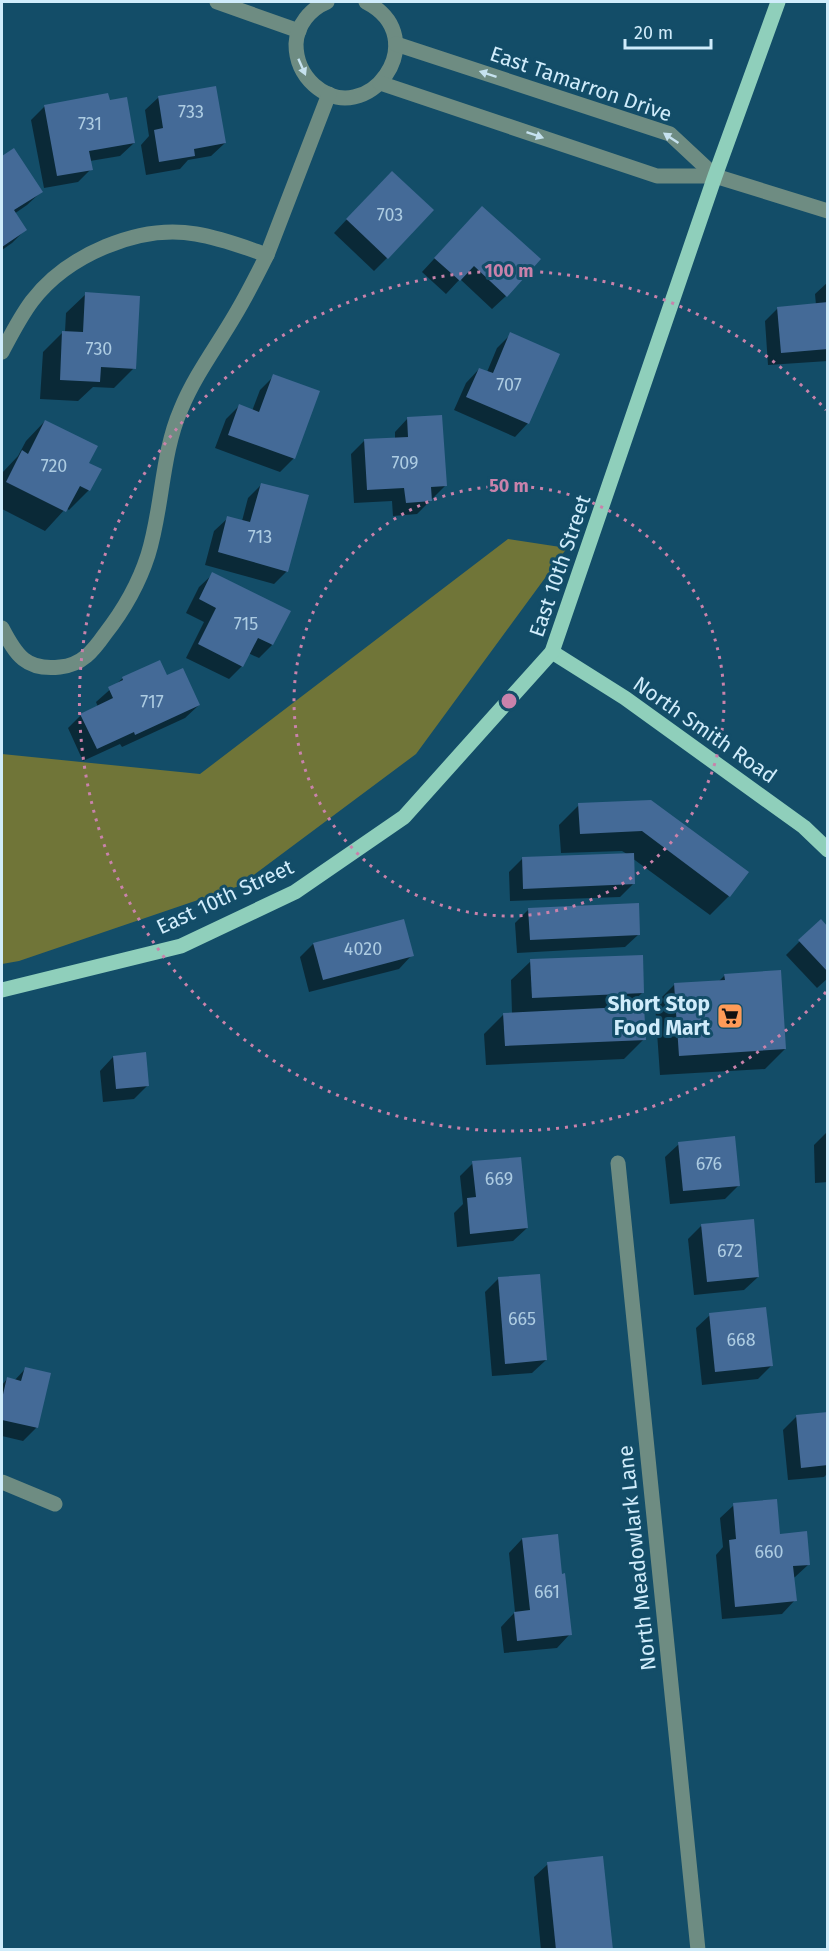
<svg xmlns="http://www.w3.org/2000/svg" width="829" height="1951" viewBox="0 0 829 1951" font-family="'Fira Sans',sans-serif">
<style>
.forest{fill:#707538}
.shadow{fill:#0007}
.building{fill:#446a97}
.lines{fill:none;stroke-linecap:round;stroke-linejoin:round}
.minor{stroke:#6e8c82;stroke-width:15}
.major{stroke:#8fcfbb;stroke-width:15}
.oneway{fill:#c6e2ef}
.ring{fill:none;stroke:#c982ab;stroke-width:3;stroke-dasharray:3 6}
.labels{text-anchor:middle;stroke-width:6;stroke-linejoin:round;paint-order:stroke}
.number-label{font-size:18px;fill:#adcce2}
.street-label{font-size:21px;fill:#d0ecfb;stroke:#134d68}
.poi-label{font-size:21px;font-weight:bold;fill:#d0ecfb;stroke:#134d68;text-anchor:end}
.centre{fill:#c982ab;stroke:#134d68;stroke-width:3}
.ring-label{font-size:18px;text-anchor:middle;font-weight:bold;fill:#c982ab;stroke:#134d68;stroke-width:6;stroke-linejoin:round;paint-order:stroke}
</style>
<rect width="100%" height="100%" fill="#134d68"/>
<polygon class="forest" points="508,539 567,548 416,754 239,886 19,961 2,964 2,754 200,774"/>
<g class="shadow">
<polygon points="159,97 225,143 211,156 188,160 180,169 146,175 141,145 149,136 145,110"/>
<polygon points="108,102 134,143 120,156 90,161 91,169 78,182 44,188 31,120 45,106"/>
<polygon points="13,150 41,192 27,205 14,214 25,230 12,243 2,250 2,157"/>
<polygon points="378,186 387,258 374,271 334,233"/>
<polygon points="469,221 506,296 492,309 460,279 446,294 422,272"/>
<polygon points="828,282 828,361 768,365 765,321 778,308 816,305 815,294"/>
<polygon points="86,294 134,368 114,388 93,387 78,401 40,399 43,352 63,332 65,332 66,313"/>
<polygon points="511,334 528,423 515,437 454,410 466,383 479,369 487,372 497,348"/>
<polygon points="274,376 294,458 280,472 215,448 226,419 239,406 252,411 260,390"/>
<polygon points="408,418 445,486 417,514 393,516 392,501 354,503 351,454 364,441 395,439 395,432"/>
<polygon points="45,421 87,464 89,490 69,510 66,508 45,531 2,509 2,473 18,456 26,441"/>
<polygon points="262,484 287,571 274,584 205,565 214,531 228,518 242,521 248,498"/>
<polygon points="213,574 272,645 259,658 248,653 242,666 229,679 186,658 204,622 186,613 199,587"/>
<polygon points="166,677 199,705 185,718 122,747 120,744 83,761 68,728 81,715 98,707 96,702 123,678"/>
<polygon points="651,801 729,896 710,915 632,858 633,884 620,897 510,901 509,872 523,858 627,854 622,851 561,853 559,825 579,805"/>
<polygon points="529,909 639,934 625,947 517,953 515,923"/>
<polygon points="820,921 828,929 828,978 817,988 786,955"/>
<polygon points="313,944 412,955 399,969 309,992 300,957"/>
<polygon points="531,961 642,993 626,1008 644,1039 624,1059 486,1065 484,1034 504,1014 512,1014 511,980"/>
<polygon points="725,975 785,1049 765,1069 660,1075 655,1004 675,984 718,982"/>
<polygon points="113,1057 148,1085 134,1099 103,1102 100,1071"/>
<polygon points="828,1131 828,1182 815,1183 814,1145"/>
<polygon points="679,1144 739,1185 725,1199 670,1204 665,1157"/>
<polygon points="473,1163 527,1228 513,1241 457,1247 454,1213 463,1204 460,1176"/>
<polygon points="701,1226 758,1277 744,1290 694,1295 688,1239"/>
<polygon points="498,1279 546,1360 532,1373 492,1376 485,1292"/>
<polygon points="710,1315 772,1365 758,1379 702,1385 696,1328"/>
<polygon points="25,1369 49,1374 36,1428 23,1441 2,1436 2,1385 7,1379 14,1381"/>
<polygon points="828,1414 828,1473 824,1477 788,1480 783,1430 796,1417"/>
<polygon points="734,1505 779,1535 809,1564 795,1577 793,1578 795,1600 782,1614 722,1619 716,1555 723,1547 720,1518"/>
<polygon points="522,1539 570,1634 557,1648 504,1653 501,1627 515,1612 509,1553"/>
<polygon points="548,1864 611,1950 541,1950 534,1877"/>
</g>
<g class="building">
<polygon points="216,86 226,143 194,149 195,156 159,162 154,130 163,128 158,96"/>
<polygon points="108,93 110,100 127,97 135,143 89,151 93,170 57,176 44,105"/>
<polygon points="14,148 43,192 14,210 27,230 2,247 2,156"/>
<polygon points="392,171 434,210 388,259 346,219"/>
<polygon points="482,206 541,259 507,297 474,266 460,281 434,258"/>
<polygon points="85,292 140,296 136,369 101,367 100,382 60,380 62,331 83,332"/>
<polygon points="828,302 828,349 781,353 777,307"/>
<polygon points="510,332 560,354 529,424 466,397 479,368 493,373"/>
<polygon points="273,374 320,391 295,459 228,435 239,404 259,412"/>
<polygon points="442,415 447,486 431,487 432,501 406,503 404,488 367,490 364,439 408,437 407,417"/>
<polygon points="45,420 98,446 89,463 102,469 90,491 80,486 66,512 6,482 22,450 28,454"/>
<polygon points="261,483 309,495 288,572 218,552 227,516 250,522"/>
<polygon points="212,572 291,611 273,645 258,638 243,667 198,644 216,608 199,599"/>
<polygon points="160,660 167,675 183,668 200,705 135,735 134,732 97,749 80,714 113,698 108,687 123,680 122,677"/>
<polygon points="651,800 749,872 730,897 642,831 580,834 578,803"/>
<polygon points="634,853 635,884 523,889 522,857"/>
<polygon points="639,903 640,935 530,940 528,908"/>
<polygon points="404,919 414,956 323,980 313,943"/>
<polygon points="821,919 828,927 828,972 798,940"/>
<polygon points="643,955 644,993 532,998 530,959"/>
<polygon points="781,970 786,1049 679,1056 674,983 725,980 724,974"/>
<polygon points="644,1006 646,1040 505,1046 503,1013"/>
<polygon points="146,1052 149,1086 116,1089 113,1056"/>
<polygon points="735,1136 740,1186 683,1191 678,1142"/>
<polygon points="521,1157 528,1228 470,1234 467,1198 476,1197 472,1161"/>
<polygon points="754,1219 759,1277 707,1282 701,1224"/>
<polygon points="540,1274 547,1360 505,1364 498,1277"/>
<polygon points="766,1307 773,1366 715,1372 709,1313"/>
<polygon points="25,1367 51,1373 38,1428 2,1420 2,1399 7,1377 21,1381"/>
<polygon points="828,1412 828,1465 801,1468 796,1415"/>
<polygon points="777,1499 780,1534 807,1531 810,1565 793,1566 797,1601 735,1607 729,1540 736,1539 733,1503"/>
<polygon points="558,1534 562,1574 565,1573 572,1635 517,1641 514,1612 530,1610 522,1538"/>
<polygon points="603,1856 613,1950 556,1950 547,1862"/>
</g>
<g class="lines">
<g class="minor">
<polyline points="217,2 299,31"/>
<path d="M327,2c-17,7 -30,23 -31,42 0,16 6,30 18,41 53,47 122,-47 52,-83"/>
<polyline points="396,44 670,134 715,176"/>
<polyline points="380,83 657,176 715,176 828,211"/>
<polyline points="267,255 329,94"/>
<path d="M2,352c9,-17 18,-35 30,-51 35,-46 107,-77 164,-67 25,4 48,13 71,21 -10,20 -20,40 -32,60 -18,31 -40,60 -54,94 -20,46 -18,98 -33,146 -9,28 -25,56 -43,79 -12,17 -23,31 -45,33 -34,4 -44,-12 -58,-39"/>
<polyline points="618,1163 698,1950"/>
<polyline points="2,1482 55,1504"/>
</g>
<g class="major">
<polyline points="552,652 625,698 804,827 828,850"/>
<polyline points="2,990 181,946 295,892 404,817 552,652 715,176 778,2"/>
</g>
</g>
<defs><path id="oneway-solid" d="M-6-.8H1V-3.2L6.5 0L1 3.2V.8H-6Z" transform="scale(1.5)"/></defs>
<g class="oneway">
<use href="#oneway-solid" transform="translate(302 67) rotate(66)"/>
<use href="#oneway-solid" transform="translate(488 74) rotate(-162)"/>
<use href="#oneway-solid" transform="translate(535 135) rotate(19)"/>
<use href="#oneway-solid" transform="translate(671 138) rotate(-146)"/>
</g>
<g class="ring">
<circle cx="509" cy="701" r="215"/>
<path d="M826 992A430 430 0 1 1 826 410"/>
</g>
<defs>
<symbol id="supermarket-square" viewBox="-11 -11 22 22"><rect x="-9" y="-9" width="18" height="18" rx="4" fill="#fe9b58" stroke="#134d68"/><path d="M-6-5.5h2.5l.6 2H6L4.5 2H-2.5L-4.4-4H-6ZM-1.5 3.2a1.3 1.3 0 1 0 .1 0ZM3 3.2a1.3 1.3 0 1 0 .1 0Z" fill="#111"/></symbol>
</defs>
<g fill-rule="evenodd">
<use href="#supermarket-square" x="715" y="1001" width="30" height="30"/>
</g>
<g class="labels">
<g class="number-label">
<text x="191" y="118">733</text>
<text x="90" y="130">731</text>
<text x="390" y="221">703</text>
<text x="99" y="355">730</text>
<text x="509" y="391">707</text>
<text x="405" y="469">709</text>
<text x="54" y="472">720</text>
<text x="260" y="543">713</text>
<text x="246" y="630">715</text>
<text x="152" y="708">717</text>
<text x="363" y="955">4020</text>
<text x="709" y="1170">676</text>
<text x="499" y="1185">669</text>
<text x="730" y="1257">672</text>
<text x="522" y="1325">665</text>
<text x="741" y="1346">668</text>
<text x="769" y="1558">660</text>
<text x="547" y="1598">661</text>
</g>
<g class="street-label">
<text transform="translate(581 84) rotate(19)" y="7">East Tamarron Drive</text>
<text transform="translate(560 566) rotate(-71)" y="7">East 10th Street</text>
<text transform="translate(705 730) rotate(35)" y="7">North Smith Road</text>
<text transform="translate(225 897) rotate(-25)" y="7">East 10th Street</text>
<text transform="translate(637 1558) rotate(-96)" y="7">North Meadowlark Lane</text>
</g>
<g class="poi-label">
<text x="710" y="1011">Short Stop<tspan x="710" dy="24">Food Mart</tspan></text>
</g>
</g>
<circle cx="509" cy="701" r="9" class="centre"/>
<g class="ring-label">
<text x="509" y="277">100 m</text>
<text x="509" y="492">50 m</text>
</g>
<rect width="829" height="1951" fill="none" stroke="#d0ecfb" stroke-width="6"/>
<path d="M625 39v9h86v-9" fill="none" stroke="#d0ecfb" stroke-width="3"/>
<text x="634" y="39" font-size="18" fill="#d0ecfb" stroke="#134d68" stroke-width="4.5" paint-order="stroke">20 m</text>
</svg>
